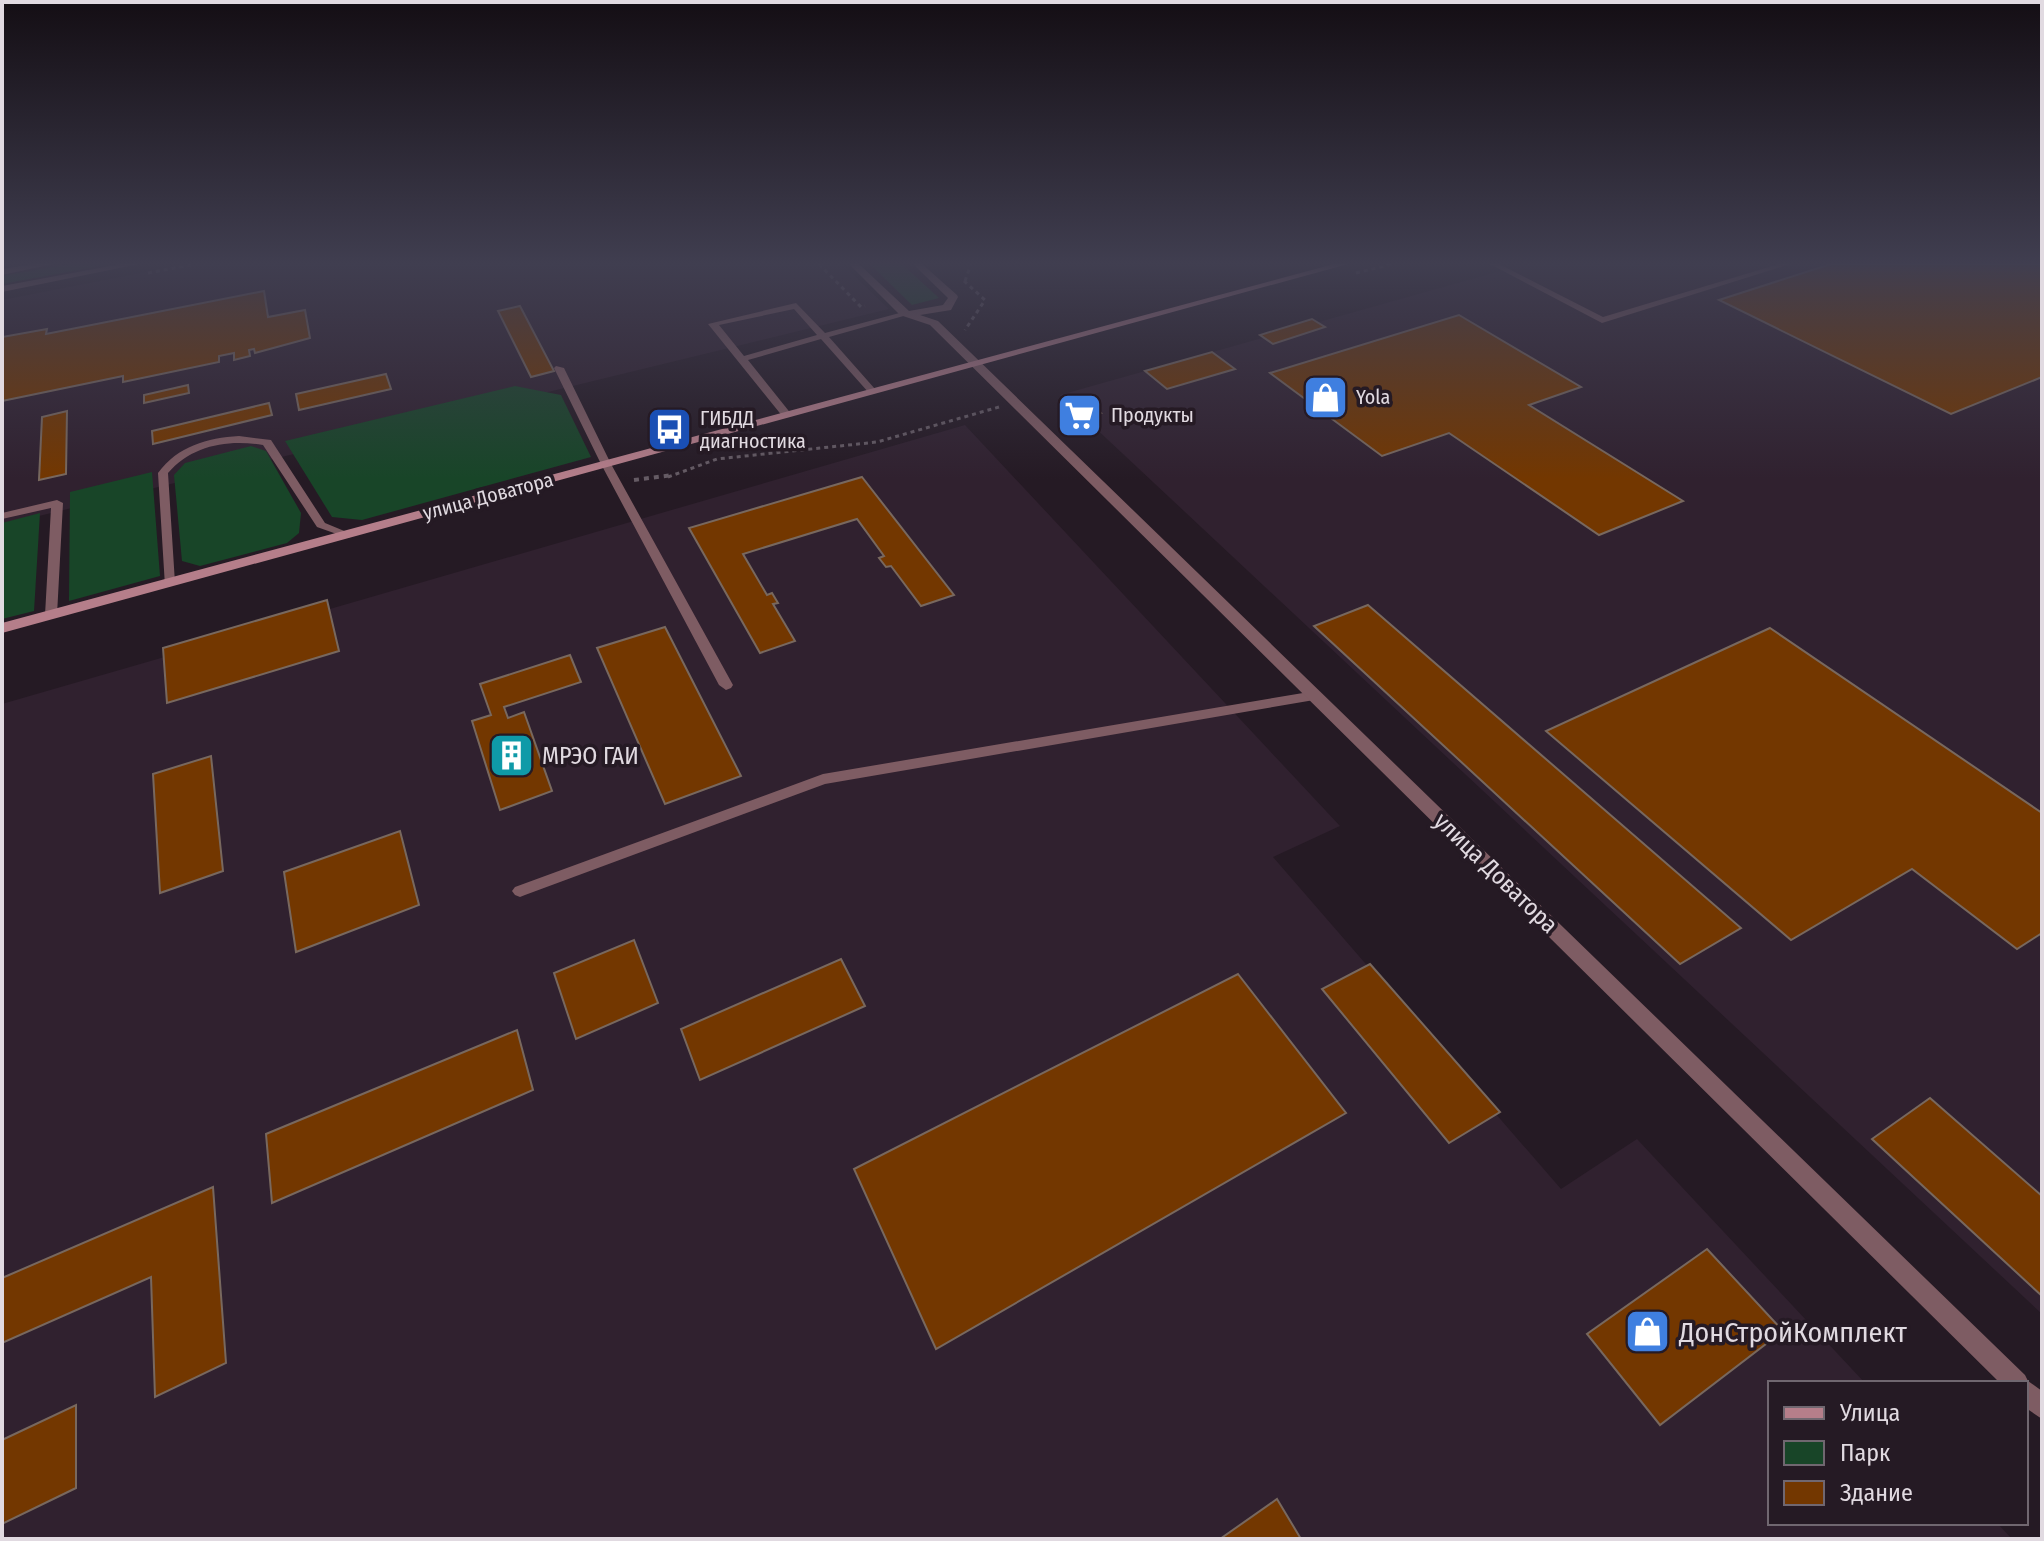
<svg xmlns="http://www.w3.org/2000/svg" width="2044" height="1541" viewBox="0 0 2044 1541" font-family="'Fira Sans Condensed',sans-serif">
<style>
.built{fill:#30212f}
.green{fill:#184528}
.building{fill:#733700;stroke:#78685e;stroke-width:2}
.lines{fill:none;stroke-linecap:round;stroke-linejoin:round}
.path-far1{stroke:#655b64;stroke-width:3;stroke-dasharray:4 4;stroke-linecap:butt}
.path{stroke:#655b64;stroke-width:4;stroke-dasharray:5 5;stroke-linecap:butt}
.lane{fill:#7e5c63;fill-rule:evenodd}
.street{fill:#7e5c63;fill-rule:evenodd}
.secondary{fill:#b57e8a;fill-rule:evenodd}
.labels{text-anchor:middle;stroke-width:7;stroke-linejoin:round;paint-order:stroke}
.far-poi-label{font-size:20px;fill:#e1dae1;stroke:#251a24;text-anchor:start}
.far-street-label{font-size:20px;fill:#e1dae1;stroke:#251a24}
.poi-label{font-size:24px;fill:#e1dae1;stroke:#251a24;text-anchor:start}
.street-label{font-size:24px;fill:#e1dae1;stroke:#251a24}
.near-poi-label{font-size:28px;fill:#e1dae1;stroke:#251a24;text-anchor:start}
</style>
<rect width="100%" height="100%" fill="#251a24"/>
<g class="built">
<polygon points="187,264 842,264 889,309 2,525 2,300"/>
<polygon points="1525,264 2042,264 2042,1314 1060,395"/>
<polygon points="965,425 1340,826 1273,857 1561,1189 1637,1139 1865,1383 1770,1383 1770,1523 1997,1523 2012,1539 2,1539 2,704"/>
</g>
<g class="green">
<polygon points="70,264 111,264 2,284 2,276"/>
<polygon points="870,264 902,264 939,298 912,305"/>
<polygon points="515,386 561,395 591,457 362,520 332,517 285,441"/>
<polygon points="251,446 266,451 301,513 299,533 287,543 200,566 182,561 174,475 185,463"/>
<polygon points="152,472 160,576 69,601 70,492"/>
<polygon points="40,513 34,611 2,619 2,523"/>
</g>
<g class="building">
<polygon points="1831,264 2042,264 2042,377 1951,414 1719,300"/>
<polygon points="264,291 268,317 305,310 310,338 255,353 254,349 249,350 250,356 234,360 234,353 219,356 219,362 123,382 123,376 2,401 2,337 47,329 46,334"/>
<polygon points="520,306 554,371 531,377 498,311"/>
<polygon points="1459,315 1581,387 1529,405 1683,501 1599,535 1449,433 1382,456 1270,373"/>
<polygon points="1312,319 1325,327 1273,344 1260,335"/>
<polygon points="1212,352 1235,369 1167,389 1145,371"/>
<polygon points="386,374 391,389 299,410 296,394"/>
<polygon points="188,385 189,393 144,403 144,395"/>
<polygon points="269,403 272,415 153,444 152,431"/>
<polygon points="1091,403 1101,413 1083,418 1073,408"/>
<polygon points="67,411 66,474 39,480 42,417"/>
<polygon points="862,477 954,595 921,606 891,566 886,567 879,558 884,556 857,519 743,554 767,595 772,593 778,603 773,604 795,641 760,653 689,528"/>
<polygon points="327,600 339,651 167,703 163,648"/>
<polygon points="1368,605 1741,928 1680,964 1314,626"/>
<polygon points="665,627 741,776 665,804 597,648"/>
<polygon points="1770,628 2042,813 2042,933 2017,949 1912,869 1791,940 1546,731"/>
<polygon points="570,655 581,682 504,707 508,718 524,712 552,791 500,810 472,721 491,715 480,684"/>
<polygon points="211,756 223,871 160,893 153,774"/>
<polygon points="400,831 419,905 296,952 284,872"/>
<polygon points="634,940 658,1003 576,1039 554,973"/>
<polygon points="841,959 865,1006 700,1080 681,1029"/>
<polygon points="1370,964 1500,1112 1449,1143 1322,989"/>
<polygon points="1238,974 1346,1113 936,1349 854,1169"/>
<polygon points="517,1030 533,1090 272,1203 266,1134"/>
<polygon points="1930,1098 2042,1196 2042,1296 1872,1139"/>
<polygon points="213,1187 226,1363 155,1397 151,1277 2,1343 2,1278"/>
<polygon points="1707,1249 1783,1331 1660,1425 1587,1334"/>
<polygon points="76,1405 76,1488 2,1524 2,1440"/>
<polygon points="1277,1499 1301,1539 1220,1539"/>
</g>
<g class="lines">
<g class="path-far1">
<polyline points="819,264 861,307 865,306"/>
<polyline points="148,273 195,264"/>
<polyline points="1356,273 1392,264"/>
<polyline points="964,281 985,300 965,330"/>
<polyline points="965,281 971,264"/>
<polyline points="668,477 717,459 877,442 999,407"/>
</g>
<polyline class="path" points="634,480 673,475"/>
<g class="lane">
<polygon points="1490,264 1499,264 1603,317 1779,264 1790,264 1602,323"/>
<path d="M796,303l29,30 82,-22v4l-78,22 46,52v4h-6l-48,-54 -73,21 44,55 -9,2 -75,-93zM794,309l23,26 -73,21 -25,-31z"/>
<polygon points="556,366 564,368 611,464 733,685 731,688 726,690 719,685 601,464 554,368"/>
<path d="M239,436l32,4 54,83 29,12 -6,3 -31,-11 -54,-82c-35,-6 -71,0 -95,28l7,110 -6,4 -4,-1 -7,-113c20,-27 49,-35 81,-37z"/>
<polygon points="57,500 63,503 57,615 51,619 45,615 51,508 2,519 2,513"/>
<polygon points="1315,691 1322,696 1320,699 825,784 525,895 520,897 515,895 512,891 515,887 823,774"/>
</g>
<g class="street">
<polygon points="34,264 53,264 2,275 2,269"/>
<polygon points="121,264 139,264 2,292 2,286"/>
<polygon points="849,264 859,264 909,311 943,305 948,298 913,264 922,264 957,295 958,297 951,310 920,315 938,321 2025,1375 2028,1381 2042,1391 2042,1419 2026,1408 2026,1383 2000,1383 930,325 900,315"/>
</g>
<polygon class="secondary" points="1334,264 1348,264 2,633 2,623"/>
</g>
<linearGradient id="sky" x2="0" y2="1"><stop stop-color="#140e14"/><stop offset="0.55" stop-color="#403e50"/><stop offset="1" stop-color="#403e50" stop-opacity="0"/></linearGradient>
<rect width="2044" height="479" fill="url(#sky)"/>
<defs>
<symbol id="shop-square" viewBox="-11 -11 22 22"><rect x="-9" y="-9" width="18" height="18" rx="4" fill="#3f7fe0" stroke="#251a24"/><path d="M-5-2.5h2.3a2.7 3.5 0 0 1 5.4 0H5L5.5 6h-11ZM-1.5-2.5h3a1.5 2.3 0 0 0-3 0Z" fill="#fff"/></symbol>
<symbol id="supermarket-square" viewBox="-11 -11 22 22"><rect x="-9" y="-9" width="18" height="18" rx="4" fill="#3f7fe0" stroke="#251a24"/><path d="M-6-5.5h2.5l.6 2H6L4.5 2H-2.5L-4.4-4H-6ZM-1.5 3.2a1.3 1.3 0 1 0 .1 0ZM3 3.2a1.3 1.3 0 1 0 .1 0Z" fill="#fff"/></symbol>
<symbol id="bus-square" viewBox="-11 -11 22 22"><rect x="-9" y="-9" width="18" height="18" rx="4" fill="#1a4fb4" stroke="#251a24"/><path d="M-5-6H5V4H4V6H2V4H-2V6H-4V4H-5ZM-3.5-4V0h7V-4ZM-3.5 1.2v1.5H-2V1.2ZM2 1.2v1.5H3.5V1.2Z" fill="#fff"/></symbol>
<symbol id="building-square" viewBox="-11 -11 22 22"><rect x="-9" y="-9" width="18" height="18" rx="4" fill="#0f9aa8" stroke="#251a24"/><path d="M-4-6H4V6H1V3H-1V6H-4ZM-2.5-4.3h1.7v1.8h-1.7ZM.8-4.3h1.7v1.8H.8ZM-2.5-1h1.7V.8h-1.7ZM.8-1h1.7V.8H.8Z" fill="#fff"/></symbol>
</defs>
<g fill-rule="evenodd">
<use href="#shop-square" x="1300" y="372" width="51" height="51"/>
<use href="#supermarket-square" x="1054" y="390" width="51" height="51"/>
<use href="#bus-square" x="644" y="404" width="51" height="51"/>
<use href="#building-square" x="486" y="730" width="51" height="51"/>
<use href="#shop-square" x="1622" y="1306" width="51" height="51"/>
</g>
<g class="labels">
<g class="far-poi-label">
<text x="1356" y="404">Yola</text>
<text x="1111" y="422">Продукты</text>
<text x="700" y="425">ГИБДД<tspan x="700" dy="23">диагностика</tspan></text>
</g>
<g class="far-street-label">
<text transform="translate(488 496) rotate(-15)" y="7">улица Доватора</text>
</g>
<g class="poi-label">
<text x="542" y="764">МРЭО ГАИ</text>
</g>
<g class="street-label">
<text transform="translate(1496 873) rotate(44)" y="8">улица Доватора</text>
</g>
<g class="near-poi-label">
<text x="1679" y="1342">ДонСтройКомплект</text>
</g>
</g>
<rect width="2044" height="1541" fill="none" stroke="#e1dae1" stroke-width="8"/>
<rect x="1768" y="1381" width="260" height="144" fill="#251a24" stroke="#706770" stroke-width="2"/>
<rect x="1784" y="1407" width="40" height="12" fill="#b57e8a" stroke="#706770" stroke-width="2"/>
<text x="1840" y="1421" font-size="24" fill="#e1dae1">Улица</text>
<rect x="1784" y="1441" width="40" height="24" fill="#184528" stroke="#706770" stroke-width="2"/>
<text x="1840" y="1461" font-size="24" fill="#e1dae1">Парк</text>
<rect x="1784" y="1481" width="40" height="24" fill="#733700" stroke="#706770" stroke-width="2"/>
<text x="1840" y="1501" font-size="24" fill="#e1dae1">Здание</text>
</svg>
